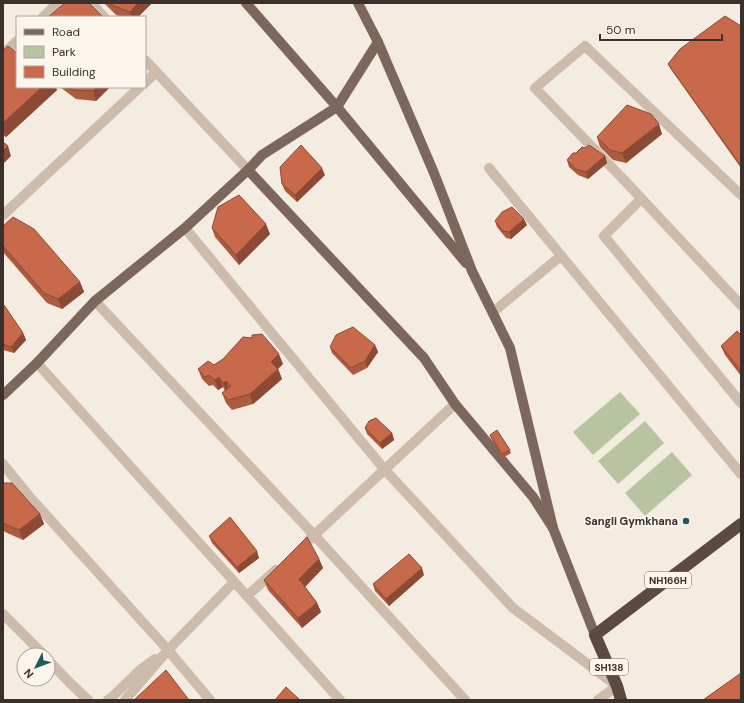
<svg xmlns="http://www.w3.org/2000/svg" width="744" height="703" viewBox="0 0 744 703" font-family="'DM Sans',sans-serif">
<style>
.green{fill:#b8c4a0}
.lines{fill:none;stroke-linecap:round;stroke-linejoin:round}
.minor{stroke:#cdbbac;stroke-width:10}
.major{stroke:#7d675c;stroke-width:10}
.highway{stroke:#5c4a42;stroke-width:12}
.wall{fill:#ac5a40}
.shaded-wall{fill:#8c4a34}
.building{fill:#c8694b;stroke:#8c4a34}
.poi-dot{fill:#1f5a5e;stroke:#fbf5ee;stroke-width:1.5}
.labels{text-anchor:middle;stroke-width:4;stroke-linejoin:round;paint-order:stroke}
.shield{fill:#fbf5ee;stroke:#756b66;stroke-width:1}
.shield-label{font-size:10px;font-weight:bold;fill:#3b302b}
.poi-label{font-size:11px;font-weight:bold;fill:#3b302b;stroke:#fbf5ee;text-anchor:end}
</style>
<rect width="100%" height="100%" fill="#f4ebe1"/>
<g class="green">
<polygon points="620,392 640,414 593,455 573,432"/>
<polygon points="645,421 664,443 618,484 598,461"/>
<polygon points="672,452 692,475 645,516 625,493"/>
</g>
<g class="lines">
<g class="minor">
<polyline points="91,3 104,17"/>
<polyline points="43,17 58,3"/>
<polyline points="3,54 17,41"/>
<polyline points="145,60 248,170"/>
<polyline points="145,83 156,72"/>
<polyline points="489,168 741,474"/>
<polyline points="741,195 585,46 535,88 625,181 741,305"/>
<polyline points="641,199 604,236 741,403"/>
<polyline points="3,215 140,87"/>
<polyline points="185,228 385,470 513,608 617,686 598,700"/>
<polyline points="95,301 314,535 465,700"/>
<polyline points="493,312 561,256"/>
<polyline points="37,363 247,596"/>
<polyline points="3,464 28,495 168,650 210,700"/>
<polyline points="310,539 455,404"/>
<polyline points="276,570 247,596 340,700"/>
<polyline points="3,614 44,655"/>
<polyline points="48,660 70,683 88,700"/>
<polyline points="108,700 111,698 140,670 155,659"/>
<polyline points="125,700 168,650 234,582"/>
</g>
<g class="major">
<polyline points="246,3 337,107 466,263"/>
<polyline points="358,3 378,42 337,107 262,155 248,170 424,358 455,404 533,497 553,528"/>
<polyline points="378,42 434,173 472,271 510,348 553,528 595,635"/>
<polyline points="3,395 37,363 95,301 185,228 248,170"/>
</g>
<polyline class="highway" points="621,700 617,686 595,635 741,524"/>
</g>
<g class="wall">
<polygon points="104,3 152,3 138,17 121,17 116,15"/>
<polygon points="741,26 741,168 670,68 668,64"/>
<polygon points="3,50 57,90 6,137 3,135"/>
<polygon points="60,87 110,87 96,101 76,99"/>
<polygon points="662,134 626,163 613,160 600,147 597,137"/>
<polygon points="605,156 607,163 588,179 578,175 569,167 567,160"/>
<polygon points="325,175 297,202 285,191 282,184"/>
<polygon points="495,221 527,225 511,239 506,238 497,227"/>
<polygon points="3,226 80,282 84,292 62,309 47,303 3,252"/>
<polygon points="212,228 270,234 239,265 215,237"/>
<polygon points="3,306 23,333 26,340 14,353 3,350"/>
<polygon points="741,335 741,376 725,355 721,346"/>
<polygon points="375,345 378,352 367,368 353,375 332,353 330,347"/>
<polygon points="283,364 278,369 282,379 253,404 232,410 226,403 222,393 225,391 223,387 218,390 213,385 209,386 202,379 198,369"/>
<polygon points="365,428 392,433 394,440 382,449 367,434"/>
<polygon points="490,435 510,450 511,453 503,458 491,438"/>
<polygon points="3,483 40,514 44,524 23,540 5,532 3,530"/>
<polygon points="209,536 259,558 239,573 212,543"/>
<polygon points="319,559 323,568 305,587 317,603 321,612 302,628 268,590 264,580"/>
<polygon points="424,575 389,606 375,591 373,584"/>
</g>
<g class="shaded-wall">
<polygon points="138,3 152,3 138,17 132,17 130,12"/>
<polygon points="42,87 56,87 57,90 6,137 3,128 3,123"/>
<polygon points="97,87 110,87 96,101 93,91"/>
<polygon points="659,124 662,134 626,163 622,153"/>
<polygon points="8,146 11,156 3,164 3,151"/>
<polygon points="605,156 607,163 588,179 586,172"/>
<polygon points="322,168 325,175 297,202 295,195"/>
<polygon points="524,219 527,225 511,239 509,232"/>
<polygon points="266,224 270,234 239,265 236,255"/>
<polygon points="80,282 84,292 62,309 58,299"/>
<polygon points="23,333 26,340 14,353 11,347"/>
<polygon points="375,345 378,352 367,368 365,361"/>
<polygon points="279,354 283,364 275,371 271,362"/>
<polygon points="278,369 282,379 253,404 250,394"/>
<polygon points="219,377 223,387 218,390 215,380"/>
<polygon points="226,381 229,390 226,392 223,383"/>
<polygon points="392,433 394,440 382,449 380,443"/>
<polygon points="40,514 44,524 23,540 19,530"/>
<polygon points="257,551 259,558 239,573 237,567"/>
<polygon points="319,559 323,568 303,589 299,579"/>
<polygon points="422,568 424,575 389,606 386,599"/>
<polygon points="317,603 321,612 302,628 298,618"/>
</g>
<g class="building">
<polygon points="65,3 89,3 102,16 101,17 48,17"/>
<polygon points="110,3 138,3 130,12 112,5"/>
<polygon points="725,16 741,26 741,166 668,64 680,49"/>
<polygon points="8,46 17,53 17,87 42,87 3,123 3,50"/>
<polygon points="69,87 97,87 93,91 73,90"/>
<polygon points="627,105 651,114 659,124 622,153 610,150 597,137"/>
<polygon points="3,142 8,146 3,151"/>
<polygon points="301,145 322,168 295,195 282,184 280,167"/>
<polygon points="589,145 605,156 586,172 576,169 567,160 573,153 576,153 582,147 585,148"/>
<polygon points="239,195 266,224 236,255 212,228 218,207"/>
<polygon points="512,207 524,219 509,232 503,231 495,221 502,212"/>
<polygon points="13,217 34,229 80,282 58,299 44,293 3,246 3,226"/>
<polygon points="4,305 23,333 11,347 3,344 3,306"/>
<polygon points="353,327 375,345 365,361 351,368 330,347 336,335"/>
<polygon points="737,331 741,335 741,371 721,346"/>
<polygon points="262,334 279,354 271,362 278,369 250,394 228,400 222,393 231,386 226,381 223,383 219,377 215,380 209,375 205,377 198,369 208,361 214,365 223,359 243,337 252,338 252,335"/>
<polygon points="376,418 392,433 380,443 365,428 369,421"/>
<polygon points="497,430 510,450 502,454 490,435"/>
<polygon points="3,483 12,483 40,514 19,530 3,523"/>
<polygon points="230,517 257,551 237,567 209,536"/>
<polygon points="307,537 319,559 299,579 317,603 298,618 264,580"/>
<polygon points="409,554 422,568 386,599 373,584"/>
<polygon points="166,670 189,700 134,700"/>
<polygon points="741,673 741,700 703,700"/>
<polygon points="286,687 300,700 275,700"/>
</g>
<circle class="poi-dot" cx="686" cy="521" r="4"/>
<g class="labels">
<g class="shield">
<rect x="645" y="572" width="46" height="16" rx="3"/>
<rect x="590" y="659" width="38" height="16" rx="3"/>
</g>
<g class="shield-label">
<text x="668" y="584">NH166H</text>
<text x="609" y="671">SH138</text>
</g>
<g class="poi-label">
<text x="678" y="525">Sangli Gymkhana</text>
</g>
</g>
<rect width="744" height="703" fill="none" stroke="#3b302b" stroke-width="8"/>
<rect x="16" y="16" width="130" height="72" fill="#fbf5ee" stroke="#aea6a0"/>
<rect x="24" y="29" width="20" height="6" fill="#7d675c" stroke="#aea6a0"/>
<text x="52" y="36" font-size="12" fill="#3b302b">Road</text>
<rect x="24" y="46" width="20" height="12" fill="#b8c4a0" stroke="#aea6a0"/>
<text x="52" y="56" font-size="12" fill="#3b302b">Park</text>
<rect x="24" y="66" width="20" height="12" fill="#c8694b" stroke="#aea6a0"/>
<text x="52" y="76" font-size="12" fill="#3b302b">Building</text>
<g transform="translate(36 667) rotate(228)"><circle r="19" fill="#fbf5ee" stroke="#aea6a0"/>
<path d="M0-3L7 15L0 10L-7 15Z" fill="#1f5a5e"/>
<text y="-6" font-size="11" font-weight="bold" text-anchor="middle" fill="#3b302b">N</text>
</g>
<path d="M600 34v6h122v-6" fill="none" stroke="#3b302b" stroke-width="2"/>
<text x="606" y="34" font-size="12" fill="#3b302b" stroke="#fbf5ee" stroke-width="3" paint-order="stroke">50 m</text>
</svg>
